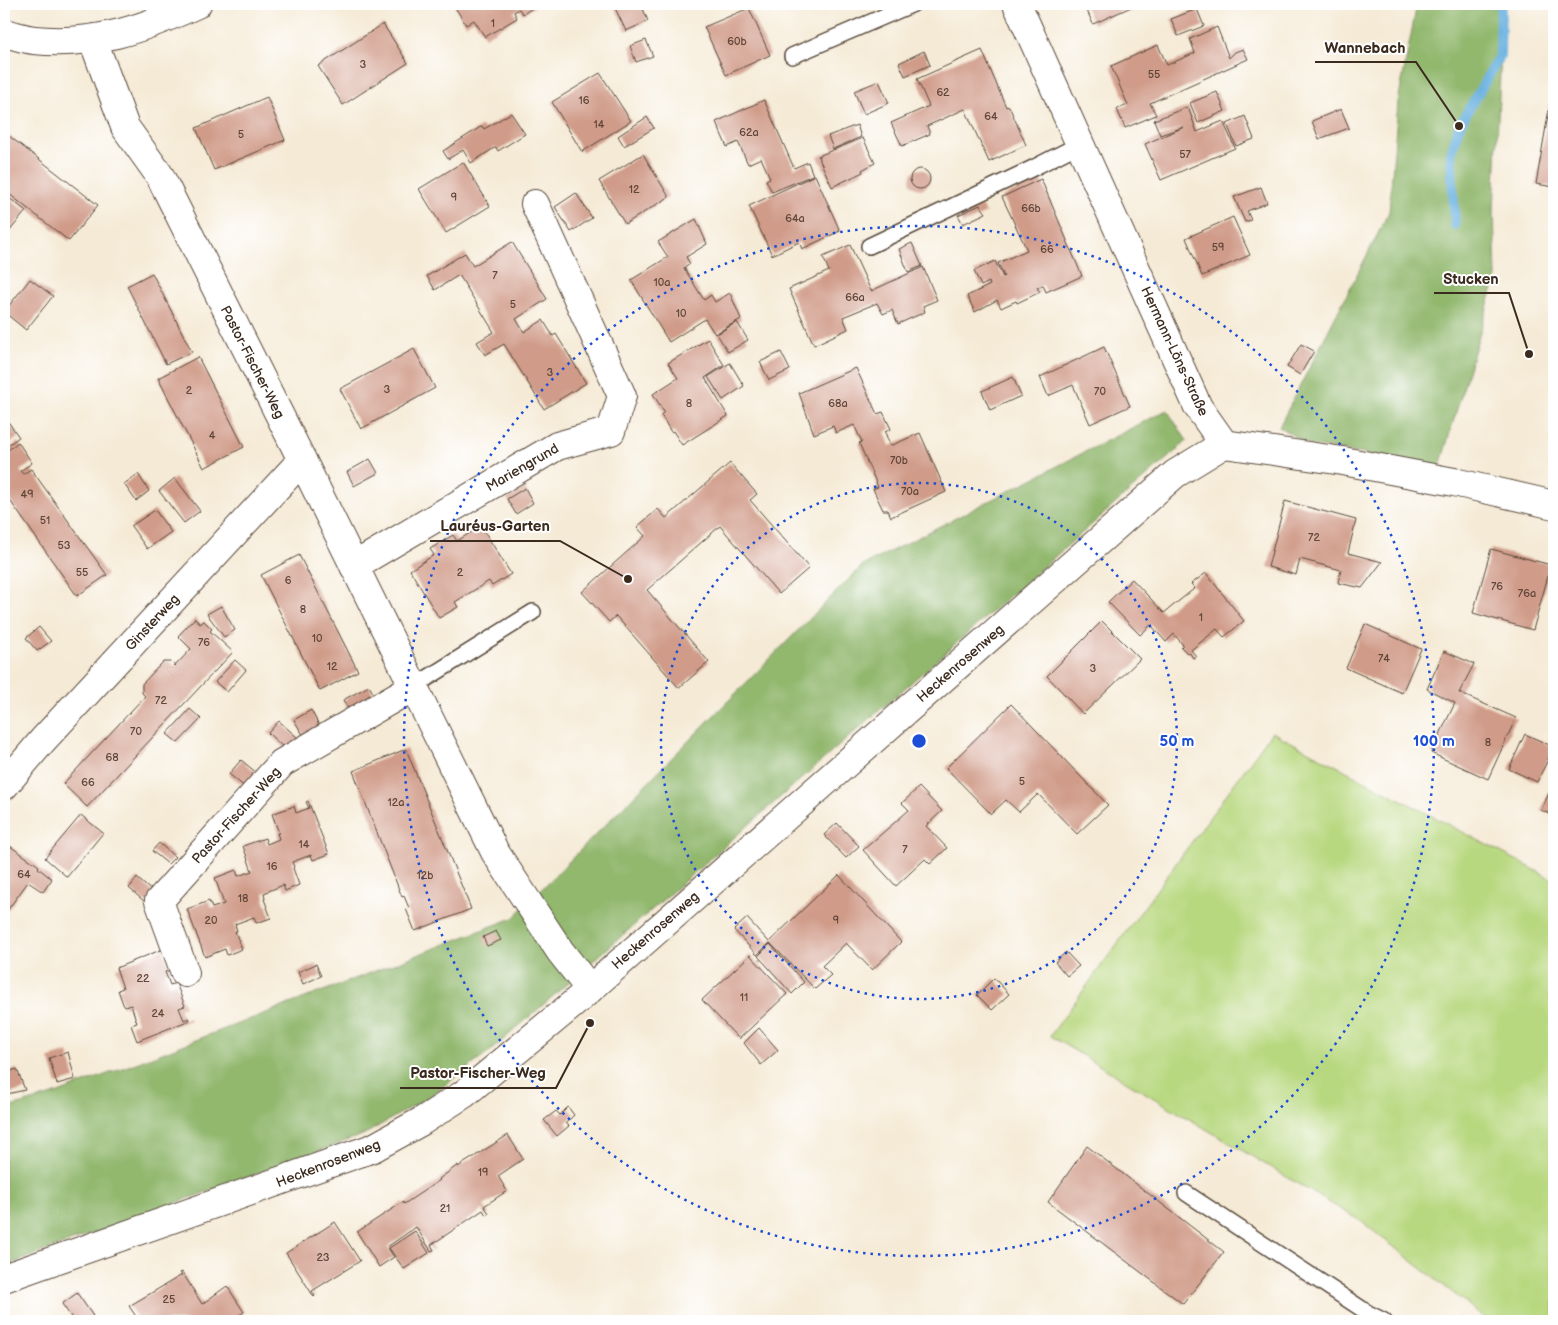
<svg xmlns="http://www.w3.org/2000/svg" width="1558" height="1325" viewBox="0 0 1558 1325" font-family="'Balsamiq Sans',sans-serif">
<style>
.green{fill:#b8d87f;stroke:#7a814e}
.forest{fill:#92b86e;stroke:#667146}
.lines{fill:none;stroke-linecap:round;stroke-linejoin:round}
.stream{stroke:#68b0df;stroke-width:10}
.building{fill:#d09b89}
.service-casing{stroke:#574739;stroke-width:18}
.minor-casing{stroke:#574739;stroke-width:30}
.service{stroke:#fff;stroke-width:15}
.minor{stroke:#fff;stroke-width:28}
.ring{fill:none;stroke:#1d4ed8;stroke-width:2.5;stroke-dasharray:2.5 5}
.labels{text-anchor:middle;stroke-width:4;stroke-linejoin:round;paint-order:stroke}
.number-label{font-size:11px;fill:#604639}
.street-label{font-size:14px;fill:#3b2a1e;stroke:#fff}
.centre{fill:#1d4ed8;stroke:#fff;stroke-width:2.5}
.ring-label{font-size:15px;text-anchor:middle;font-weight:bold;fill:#1d4ed8;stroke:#fff;stroke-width:4;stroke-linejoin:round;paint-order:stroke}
.leader{fill:none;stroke:#3b2a1e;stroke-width:2}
.callout-dot{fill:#3b2a1e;stroke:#fff;stroke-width:2}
.callout-label{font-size:15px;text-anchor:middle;font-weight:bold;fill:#3b2a1e;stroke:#fff;stroke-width:4;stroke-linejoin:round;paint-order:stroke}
</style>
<rect width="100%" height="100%" fill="#fff"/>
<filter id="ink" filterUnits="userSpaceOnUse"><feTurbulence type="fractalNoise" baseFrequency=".02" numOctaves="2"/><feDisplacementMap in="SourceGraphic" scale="10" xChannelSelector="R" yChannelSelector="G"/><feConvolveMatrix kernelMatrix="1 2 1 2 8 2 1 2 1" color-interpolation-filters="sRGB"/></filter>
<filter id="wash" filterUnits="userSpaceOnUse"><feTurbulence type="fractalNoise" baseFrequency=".0096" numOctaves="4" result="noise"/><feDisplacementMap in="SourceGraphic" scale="20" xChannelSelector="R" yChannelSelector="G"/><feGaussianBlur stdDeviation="1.12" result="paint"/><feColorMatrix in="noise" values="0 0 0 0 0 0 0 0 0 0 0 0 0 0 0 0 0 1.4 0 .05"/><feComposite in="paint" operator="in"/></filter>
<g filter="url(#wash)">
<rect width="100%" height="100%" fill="#f5ead5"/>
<polygon class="green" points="1272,732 1554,880 1554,1321 1489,1321 1362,1222 1050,1036"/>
<g class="forest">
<polygon points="1417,4 1503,4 1494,211 1496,278 1440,466 1309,445 1279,427 1389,212 1398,102"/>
<polygon points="1167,410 1187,441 487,1054 430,1096 365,1134 4,1266 4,1109 53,1095 513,918 862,566"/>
</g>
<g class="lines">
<polyline class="stream" points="1455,225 1451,154 1459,126 1500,56 1501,4"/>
</g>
<g id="blocks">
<g class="building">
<polygon points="453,4 539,4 523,14 519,9 514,12 517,18 485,37 474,20 466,25"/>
<polygon points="618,4 641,4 648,21 626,31 614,6"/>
<polygon points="1084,4 1138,4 1093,24"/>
<polygon points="749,8 770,55 726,75 704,27"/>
<polygon points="1197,9 1204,26 1178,36 1171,19"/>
<polygon points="383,24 408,63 343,105 318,66"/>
<polygon points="1217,27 1229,58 1235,52 1243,49 1248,59 1150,103 1156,115 1125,128 1117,109 1128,105 1111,66 1158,45 1167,65 1195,53 1190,39"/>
<polygon points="646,40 653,56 636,62 630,46"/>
<polygon points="982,50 1006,107 1009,106 1026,145 989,162 965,109 927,126 930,134 902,146 891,123 929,106 917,79"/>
<polygon points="924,51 930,65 905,76 899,63"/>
<polygon points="600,73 631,121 582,152 552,102"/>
<polygon points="879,81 889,103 864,114 854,91"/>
<polygon points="1553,86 1554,86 1554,187 1536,184"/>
<polygon points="1217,92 1225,111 1198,123 1190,103"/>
<polygon points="267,97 285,140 214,170 196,128"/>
<polygon points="764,100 794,168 808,162 813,175 772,192 766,180 770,178 761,158 748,164 738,142 727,147 716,122"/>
<polygon points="1188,107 1197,132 1223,121 1235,148 1161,180 1145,144 1184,127 1160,135 1154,120"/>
<polygon points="1341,109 1349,128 1319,139 1312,121"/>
<polygon points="511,113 525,134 498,151 496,147 471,163 463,150 448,159 443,151 482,126 484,129"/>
<polygon points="1245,116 1254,139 1236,146 1227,124"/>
<polygon points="647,117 654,128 624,146 618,136"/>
<polygon points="857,125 861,137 833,149 828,136"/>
<polygon points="4,132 98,205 69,241 4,190"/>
<polygon points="863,138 875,163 862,170 863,172 832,187 818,156"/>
<polygon points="643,154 669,197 625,224 599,181"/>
<polygon points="463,162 490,206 446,233 419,189"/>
<circle cx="920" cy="179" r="10"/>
<polygon points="815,175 840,231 802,249 799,242 772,255 749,206"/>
<polygon points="1041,179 1082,276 1046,292 1043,285 1037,288 1040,292 1017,303 1016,301 1001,308 997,300 975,312 967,296 990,285 989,282 981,286 974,271 995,261 1003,277 1004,276 998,263 1027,250 1002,197"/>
<polygon points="1261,187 1267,203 1247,211 1251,220 1245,222 1234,197"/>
<polygon points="576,193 592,218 571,232 555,207"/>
<polygon points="4,194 26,211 4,238"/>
<polygon points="980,205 986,213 963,224 958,215"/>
<polygon points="1233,217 1250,255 1202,276 1186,238"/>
<polygon points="696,219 707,244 686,257 690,264 684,268 704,300 711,295 715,302 730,293 741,319 715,334 705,319 669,342 631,280 668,257 658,242"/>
<polygon points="512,242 547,299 516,319 524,332 543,320 553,336 556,334 586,383 544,409 504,344 485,355 477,342 494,332 459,275 435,290 427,276 465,253 473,266"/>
<polygon points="912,243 922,266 908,272 899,249"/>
<polygon points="850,245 871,291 923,267 937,300 923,306 925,312 898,324 892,310 883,314 877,303 843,317 848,329 814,345 789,289 829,271 823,257"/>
<polygon points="152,273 192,352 166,364 127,286"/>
<polygon points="30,279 53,296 26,330 4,312"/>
<polygon points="737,322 748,340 728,352 717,334"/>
<polygon points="708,339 724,365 705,378 728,416 682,445 673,431 671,432 661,415 664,412 653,394 678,378 668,363"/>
<polygon points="1301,344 1314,351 1300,375 1287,367"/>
<polygon points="1104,347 1130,406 1090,424 1073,385 1048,396 1040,377"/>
<polygon points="414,349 435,388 361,429 340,389"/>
<polygon points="781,352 790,370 769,380 760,362"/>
<polygon points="198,357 244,447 204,468 158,378"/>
<polygon points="730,363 744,386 723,400 708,377"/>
<polygon points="856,368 877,414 883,412 891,429 885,432 890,446 920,433 946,492 891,517 888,510 883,510 873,489 878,487 859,443 862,442 854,425 836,433 833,426 814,434 799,393"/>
<polygon points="1013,377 1021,396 990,410 982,391"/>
<polygon points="4,416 19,437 4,448 7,451 18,442 32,463 20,471 23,474 31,469 107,575 77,596 4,492"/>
<polygon points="370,459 378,473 354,486 347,472"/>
<polygon points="730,463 757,494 750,500 809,568 779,594 720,526 647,590 709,662 679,688 616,616 609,622 582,592 645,536 637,527 658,509 666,518"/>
<polygon points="138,474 149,491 136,501 124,484"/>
<polygon points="175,478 200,511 184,523 159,491"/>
<polygon points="525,488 533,503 516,514 507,499"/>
<polygon points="1285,501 1356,520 1348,553 1382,562 1362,588 1338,583 1341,570 1300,559 1296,575 1268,567"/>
<polygon points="155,510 171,532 147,549 131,526"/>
<polygon points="481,526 511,574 492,586 489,581 455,602 458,607 439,618 410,570 434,555 430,549 453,535 457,541"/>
<polygon points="1491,549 1551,565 1533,630 1473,613"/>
<polygon points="299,555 358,671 320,691 261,575"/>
<polygon points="1206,573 1244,621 1224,637 1217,629 1191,650 1196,656 1193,658 1189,652 1187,653 1181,647 1183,645 1174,634 1166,642 1151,625 1140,635 1108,602 1132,579 1164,613 1195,588 1191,584"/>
<polygon points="221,606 235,630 224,637 207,614"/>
<polygon points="195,618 200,624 204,621 212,629 210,631 233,652 87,807 63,784 145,696 142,693 142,684 163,662 171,662 175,666 191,649 178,636"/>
<polygon points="1102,621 1140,659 1083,714 1047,676"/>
<polygon points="1365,624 1421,649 1402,693 1346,668"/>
<polygon points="39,627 51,641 37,651 26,638"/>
<polygon points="1444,651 1474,664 1459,693 1516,718 1488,779 1431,753 1455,703 1427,689"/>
<polygon points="235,660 246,670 227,692 215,682"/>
<polygon points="369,686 376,698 351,714 343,700"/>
<polygon points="1011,704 1108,805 1077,834 1038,794 1019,812 1006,800 991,814 946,768"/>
<polygon points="190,709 201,719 178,743 167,734"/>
<polygon points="311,710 321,729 305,738 294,720"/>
<polygon points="279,721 299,739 287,751 268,733"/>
<polygon points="1525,734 1554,747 1537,782 1509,769"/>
<polygon points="406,749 471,909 415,931 406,909 409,908 404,896 402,897 353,771"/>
<polygon points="241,760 258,774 246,788 229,774"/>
<polygon points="1554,782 1554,816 1541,810"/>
<polygon points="919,787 942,811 926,826 947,848 930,864 925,859 896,886 863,850 909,810 902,803"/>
<polygon points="308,801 329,854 313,860 311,855 292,862 294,867 293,868 299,885 285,891 283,885 264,893 265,899 264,899 271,918 256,923 254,917 235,924 237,931 235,931 242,949 227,955 225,949 205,957 187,909 209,901 212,908 224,904 215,878 236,870 238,876 252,871 243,846 265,838 267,844 279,839 277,833 279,833 272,814 294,806 296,813 309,808 306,802"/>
<polygon points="81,815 103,833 67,877 45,858"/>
<polygon points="837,823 859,846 846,858 824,835"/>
<polygon points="4,842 39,866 38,868 52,879 43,892 28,882 4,915"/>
<polygon points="159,843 175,857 168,864 152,851"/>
<polygon points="839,875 901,942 872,970 846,943 822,966 831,975 815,989 770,943 757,955 734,930 747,918 769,942"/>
<polygon points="137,878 155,894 146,903 129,888"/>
<polygon points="496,931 501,940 487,946 483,937"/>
<polygon points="770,944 804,982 792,994 758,956"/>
<polygon points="163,949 171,970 165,972 170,985 176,983 185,1006 179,1008 184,1020 189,1018 190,1020 137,1041 131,1025 137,1023 131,1005 125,1007 123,1004 118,990 123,988 116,968"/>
<polygon points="1066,952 1079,966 1067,976 1055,962"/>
<polygon points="750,955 787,994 739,1039 702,1000"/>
<polygon points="316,964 321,976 303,984 298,972"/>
<polygon points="994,978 1009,994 992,1010 977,995"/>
<polygon points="759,1028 778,1050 761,1065 744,1043"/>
<polygon points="68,1052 75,1079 57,1084 49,1058"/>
<polygon points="17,1069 25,1090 7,1094 4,1083 4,1073"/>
<polygon points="568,1107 574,1115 566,1123 569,1126 557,1136 544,1120 556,1111 560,1115"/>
<polygon points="508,1135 523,1159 498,1176 507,1191 484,1206 489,1213 486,1215 483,1210 431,1245 434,1250 431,1251 416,1227 387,1247 394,1257 379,1267 357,1232 403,1202 404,1204 440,1180 439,1179 458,1165 458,1167"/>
<polygon points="1087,1146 1224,1252 1183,1304 1048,1202"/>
<polygon points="335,1222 360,1261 312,1291 315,1296 314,1297 286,1253"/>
<polygon points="415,1231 429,1253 404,1269 389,1248"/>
<polygon points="182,1272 202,1304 227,1286 244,1312 229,1321 139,1321 129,1306 182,1275 180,1273"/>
<polygon points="77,1293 93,1316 86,1321 74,1321 62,1304"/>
</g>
</g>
</g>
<g filter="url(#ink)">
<use href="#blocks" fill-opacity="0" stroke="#574739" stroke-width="1"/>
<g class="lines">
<defs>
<g id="service">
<polyline points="792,56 913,4"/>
<polyline points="869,246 1033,168 1080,144"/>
<polyline points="413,687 533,612"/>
<polyline points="1186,1193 1368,1313 1384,1321"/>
</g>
<g id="minor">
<polyline points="1017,4 1198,407 1224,444 1343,461 1454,482 1554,505"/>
<path d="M4,33c10,2 20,6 30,7 60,6 109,-11 163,-36"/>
<polyline points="93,40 125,127 160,176 302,460 495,852 560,951 589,988"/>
<polyline points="354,566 557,446 611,431 622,396 535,204"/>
<polyline points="4,786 43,740 302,460"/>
<polyline points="185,973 159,901 282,763 413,687"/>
<polyline points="4,1278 373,1148 422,1121 464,1094 573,1004 1175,474 1224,444"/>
</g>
</defs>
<use href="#service" class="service-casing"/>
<use href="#minor" class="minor-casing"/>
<use href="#service" class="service"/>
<use href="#minor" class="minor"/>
</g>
</g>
<g class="ring">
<circle cx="919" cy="741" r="258"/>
<circle cx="919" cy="741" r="515"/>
</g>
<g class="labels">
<g class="number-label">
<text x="493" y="27">1</text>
<text x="737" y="45">60b</text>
<text x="363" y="68">3</text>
<text x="1154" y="78">55</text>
<text x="943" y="96">62</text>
<text x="584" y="104">16</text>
<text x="991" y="120">64</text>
<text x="599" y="128">14</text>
<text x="749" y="136">62a</text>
<text x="241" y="138">5</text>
<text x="1185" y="158">57</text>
<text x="634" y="193">12</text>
<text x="454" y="201">9</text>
<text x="1031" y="212">66b</text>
<text x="795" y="222">64a</text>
<text x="1218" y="251">59</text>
<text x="1047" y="253">66</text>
<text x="495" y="279">7</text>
<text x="662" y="286">10a</text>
<text x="855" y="301">66a</text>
<text x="513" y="308">5</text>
<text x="681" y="317">10</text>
<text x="550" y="376">3</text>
<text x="387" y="393">3</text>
<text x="189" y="394">2</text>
<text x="1100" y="395">70</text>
<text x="689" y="407">8</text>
<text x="838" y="407">68a</text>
<text x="212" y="439">4</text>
<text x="899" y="464">70b</text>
<text x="910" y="495">70a</text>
<text x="27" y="498">49</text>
<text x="45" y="524">51</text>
<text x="1314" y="541">72</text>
<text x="64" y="549">53</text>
<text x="82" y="576">55</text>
<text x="460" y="576">2</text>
<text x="288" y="584">6</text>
<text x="1497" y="590">76</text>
<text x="1527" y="597">76a</text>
<text x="303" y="613">8</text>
<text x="1201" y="621">1</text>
<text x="317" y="642">10</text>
<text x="204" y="646">76</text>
<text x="1384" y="662">74</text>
<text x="332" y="670">12</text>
<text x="1093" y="672">3</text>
<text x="161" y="704">72</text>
<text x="136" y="735">70</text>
<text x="1488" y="746">8</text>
<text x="112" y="761">68</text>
<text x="1022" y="785">5</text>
<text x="88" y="786">66</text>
<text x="396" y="806">12a</text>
<text x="304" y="848">14</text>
<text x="905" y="853">7</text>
<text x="272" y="870">16</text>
<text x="24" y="878">64</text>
<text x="425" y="879">12b</text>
<text x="243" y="902">18</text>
<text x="211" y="924">20</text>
<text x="836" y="924">9</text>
<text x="143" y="982">22</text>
<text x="744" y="1001">11</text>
<text x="158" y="1017">24</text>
<text x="483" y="1176">19</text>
<text x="445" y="1212">21</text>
<text x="323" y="1261">23</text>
<text x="169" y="1303">25</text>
</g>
<g class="street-label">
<text transform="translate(1175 351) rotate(65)" y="5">Hermann-Löns-Straße</text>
<text transform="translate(253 362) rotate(63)" y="5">Pastor-Fischer-Weg</text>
<text transform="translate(522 467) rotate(-30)" y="5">Mariengrund</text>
<text transform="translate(152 622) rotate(-47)" y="5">Ginsterweg</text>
<text transform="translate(960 663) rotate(-41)" y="5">Heckenrosenweg</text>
<text transform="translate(236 815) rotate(-48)" y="5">Pastor-Fischer-Weg</text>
<text transform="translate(655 930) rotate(-41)" y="5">Heckenrosenweg</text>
<text transform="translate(328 1163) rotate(-21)" y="5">Heckenrosenweg</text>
</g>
</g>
<circle cx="919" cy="741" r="8" class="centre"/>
<g class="ring-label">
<text x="1177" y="746">50 m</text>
<text x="1434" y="746">100 m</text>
</g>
<path class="leader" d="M1459 126L1416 62H1315M1529 354L1509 293H1434M628 579L560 541H430M590 1023L556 1088H400"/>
<g class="callout-dot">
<circle cx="1459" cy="126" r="5"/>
<circle cx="1529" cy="354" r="5"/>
<circle cx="628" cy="579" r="5"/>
<circle cx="590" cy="1023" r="5"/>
</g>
<g class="callout-label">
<text x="1365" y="53">Wannebach</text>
<text x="1471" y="284">Stucken</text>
<text x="495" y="531">Lauréus-Garten</text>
<text x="478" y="1078">Pastor-Fischer-Weg</text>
</g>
<rect width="1558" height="1325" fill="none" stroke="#fff" stroke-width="20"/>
</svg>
